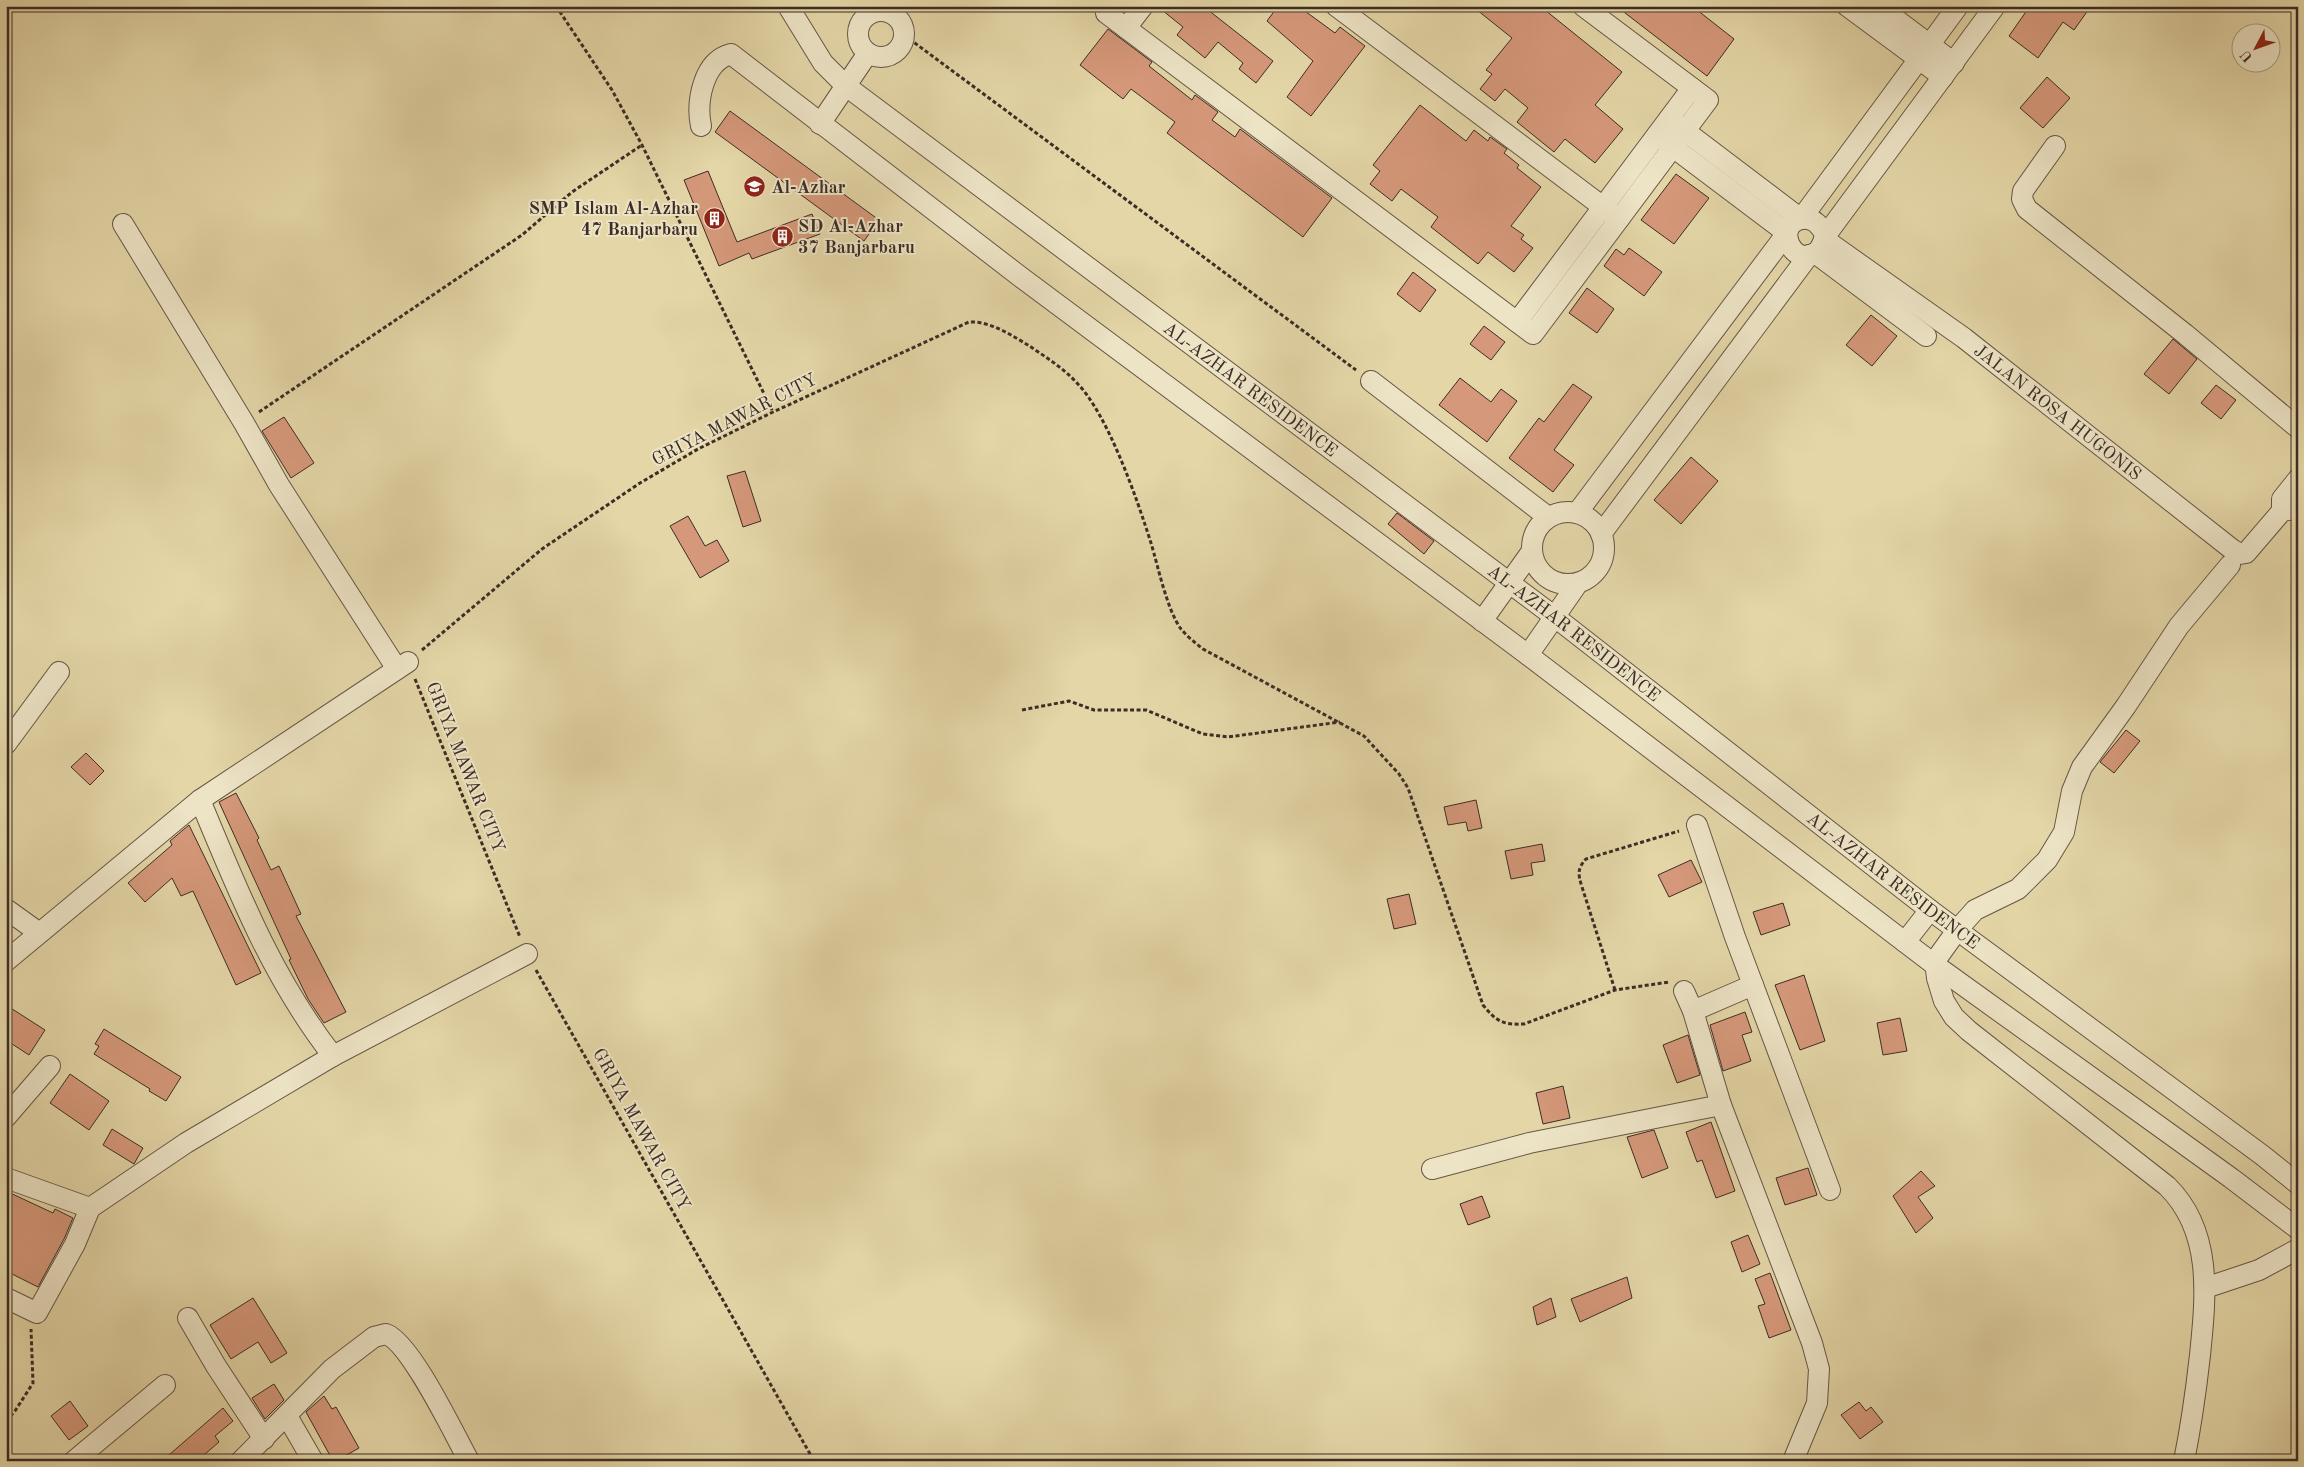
<svg xmlns="http://www.w3.org/2000/svg" width="2304" height="1467" viewBox="0 0 2304 1467" font-family="'Old Standard TT',serif">
<style>
.building{fill:#d5987a;stroke:#3c2d26}
.lines{fill:none;stroke-linecap:round;stroke-linejoin:round}
.minor-casing{stroke:#665746;stroke-width:22}
.path{stroke:#3c2d26;stroke-width:3;stroke-dasharray:4 2.5;stroke-linecap:butt}
.minor{stroke:#ede4c6;stroke-width:20}
.labels{text-anchor:middle;stroke-width:4;stroke-linejoin:round;paint-order:stroke}
.poi-label{font-size:18px;font-weight:bold;fill:#3c2d26;stroke:#ede4c6;text-anchor:start}
.street-label{font-size:18px;fill:#3c2d26;stroke:#ede4c6}
</style>
<rect width="100%" height="100%" fill="#e4d6a7"/>
<filter id="stains"><feTurbulence type="fractalNoise" baseFrequency=".004" numOctaves="4"/><feColorMatrix values="0 0 0 0 .2 0 0 0 0 .09 0 0 0 0 .02 0 0 0 .5 -.17"/></filter>
<radialGradient id="worn" r=".72"><stop offset=".6" stop-color="#630" stop-opacity="0"/><stop offset="1" stop-color="#630" stop-opacity=".3"/></radialGradient>
<g class="building">
<polygon points="1157,6 1203,6 1273,61 1256,83 1239,69 1243,63 1218,42 1205,58 1177,35 1183,27"/>
<polygon points="1278,6 1298,6 1335,33 1340,27 1365,46 1311,116 1287,97 1313,61 1267,21"/>
<polygon points="1472,6 1540,6 1622,72 1595,105 1623,129 1595,163 1565,139 1554,152 1517,122 1528,108 1505,89 1495,101 1480,89 1492,74 1486,70 1512,38"/>
<polygon points="1616,6 1692,6 1734,39 1707,76"/>
<polygon points="2030,6 2091,6 2074,30 2063,22 2038,58 2009,36"/>
<polygon points="1108,29 1152,62 1149,66 1192,100 1195,95 1218,112 1212,120 1235,137 1240,129 1332,198 1303,237 1167,133 1175,122 1131,89 1123,99 1080,65"/>
<polygon points="2047,77 2070,98 2043,128 2020,108"/>
<polygon points="1420,105 1466,141 1474,130 1488,141 1490,137 1507,149 1504,153 1519,165 1517,168 1541,187 1511,226 1524,235 1521,239 1533,248 1514,272 1488,252 1478,264 1431,227 1438,217 1401,189 1392,201 1370,184 1380,171 1373,165"/>
<polygon points="730,111 879,220 864,241 715,132"/>
<polygon points="708,171 737,242 812,214 820,234 752,259 749,253 719,266 684,180"/>
<polygon points="1676,174 1709,198 1674,244 1641,220"/>
<polygon points="1629,248 1662,272 1644,296 1604,266 1616,249 1624,255"/>
<polygon points="1413,272 1436,290 1420,312 1397,294"/>
<polygon points="1587,288 1614,309 1597,333 1569,313"/>
<polygon points="1871,315 1897,336 1872,366 1846,345"/>
<polygon points="1484,326 1505,342 1491,360 1470,344"/>
<polygon points="2173,339 2197,359 2169,394 2144,374"/>
<polygon points="1460,378 1491,402 1501,389 1517,401 1487,442 1439,405"/>
<polygon points="1573,384 1592,397 1554,450 1574,465 1553,492 1509,458 1539,418 1544,422"/>
<polygon points="2216,385 2236,400 2221,419 2201,403"/>
<polygon points="284,417 314,463 291,478 262,431"/>
<polygon points="1691,457 1718,481 1681,524 1654,500"/>
<polygon points="745,471 761,521 743,527 727,476"/>
<polygon points="1397,513 1434,541 1424,554 1388,524"/>
<polygon points="688,516 705,546 717,540 729,561 700,578 670,526"/>
<polygon points="2126,730 2140,741 2114,773 2100,762"/>
<polygon points="86,753 104,771 90,785 71,767"/>
<polygon points="236,793 259,838 257,840 271,870 279,866 301,914 296,916 346,1012 324,1023 308,999 289,960 291,959 219,802"/>
<polygon points="1476,800 1482,828 1468,831 1466,822 1448,825 1444,807"/>
<polygon points="189,825 261,973 236,985 193,891 181,896 172,878 145,902 128,883 172,845 170,841"/>
<polygon points="1542,844 1545,861 1531,863 1533,875 1511,879 1505,851"/>
<polygon points="1691,860 1702,882 1669,897 1658,875"/>
<polygon points="1409,894 1416,924 1394,929 1387,899"/>
<polygon points="1783,903 1790,925 1761,935 1753,912"/>
<polygon points="1804,975 1825,1041 1800,1050 1775,985"/>
<polygon points="6,1005 45,1030 29,1055 6,1040"/>
<polygon points="1745,1012 1752,1032 1742,1035 1751,1061 1723,1071 1710,1025"/>
<polygon points="1900,1018 1907,1051 1883,1055 1877,1023"/>
<polygon points="104,1029 181,1077 166,1101 149,1091 150,1089 94,1054 99,1046 95,1044"/>
<polygon points="1688,1035 1700,1075 1677,1083 1663,1045"/>
<polygon points="70,1074 109,1101 89,1130 50,1103"/>
<polygon points="1563,1086 1570,1118 1543,1124 1536,1093"/>
<polygon points="1711,1122 1735,1191 1716,1198 1702,1160 1697,1162 1686,1132"/>
<polygon points="112,1129 143,1148 134,1164 103,1145"/>
<polygon points="1654,1130 1668,1168 1642,1178 1627,1137"/>
<polygon points="1808,1168 1817,1195 1785,1205 1776,1178"/>
<polygon points="1921,1171 1935,1186 1918,1197 1933,1218 1916,1233 1893,1196"/>
<polygon points="6,1191 53,1213 55,1209 73,1218 64,1239 38,1287 6,1271"/>
<polygon points="1482,1196 1490,1217 1468,1225 1460,1204"/>
<polygon points="1748,1235 1760,1264 1742,1272 1731,1242"/>
<polygon points="1770,1273 1791,1330 1769,1338 1758,1306 1765,1304 1755,1279"/>
<polygon points="1627,1277 1632,1298 1580,1322 1571,1299"/>
<polygon points="253,1298 287,1353 271,1363 258,1342 231,1359 210,1325"/>
<polygon points="1551,1298 1556,1317 1537,1325 1533,1307"/>
<polygon points="274,1384 284,1400 265,1419 252,1398"/>
<polygon points="324,1396 332,1409 336,1407 359,1448 336,1461 333,1461 306,1412"/>
<polygon points="70,1401 88,1426 69,1440 51,1416"/>
<polygon points="1859,1402 1866,1411 1871,1407 1883,1422 1860,1439 1841,1415"/>
<polygon points="223,1408 233,1421 215,1436 219,1442 197,1461 162,1461"/>
</g>
<g class="lines">
<defs>
<g id="minor">
<path id="s1" d="M788,6l35,57 23,23 709,531 375,293 332,245 36,29"/>
<polyline points="1111,6 1106,13 1533,334 1708,100 1583,6"/>
<polyline points="1336,6 1619,219"/>
<polyline points="1847,6 1943,77"/>
<polyline points="1878,6 1954,63"/>
<circle cx="881" cy="34" r="23"/>
<polyline points="1126,28 1143,6"/>
<polyline points="1669,119 1801,219 1958,6"/>
<polyline points="820,124 868,53"/>
<path d="M701,126c-5,-24 2,-65 30,-72l291,224 506,377 407,310 296,213 67,51"/>
<polyline points="2055,146 2023,191 2022,199 2027,209 2185,334 2298,428"/>
<polyline points="123,224 244,423 279,485 397,669"/>
<path d="M1826,235c-6,-9 -12,-18 -24,-16 -30,6 -8,51 15,33 5,-5 6,-11 9,-17l169,-229"/>
<path id="s2" d="M1824,239l140,99 269,212 7,4 6,-1 36,-42 13,-2 3,-3"/>
<polyline points="1815,253 1926,336"/>
<polyline points="1517,322 1692,88"/>
<polyline points="1371,381 1548,517"/>
<polyline points="2282,511 2282,499 2298,479"/>
<circle cx="1568" cy="548" r="36"/>
<polyline points="1577,513 1787,233 1657,135"/>
<polyline points="1601,534 1809,255"/>
<polyline points="1482,621 1532,551"/>
<polyline points="1528,655 1578,583"/>
<polyline points="6,744 59,672"/>
<path d="M200,800c38,91 72,178 133,256"/>
<polyline points="1697,825 1735,937 1830,1190"/>
<polyline points="6,909 38,932"/>
<polyline points="1905,942 1930,910"/>
<polyline points="6,961 200,800 408,662"/>
<polyline points="1684,991 1693,1011 1721,1105 1812,1343 1819,1369 1817,1403 1793,1461"/>
<polyline points="1693,1011 1753,985"/>
<polyline points="6,1117 50,1066"/>
<polyline points="1432,1169 1529,1143 1721,1105"/>
<polyline points="6,1178 90,1208"/>
<polyline points="2205,1288 2259,1270 2298,1249"/>
<polyline points="6,1298 37,1313 75,1244 90,1208 186,1143 333,1056 527,954"/>
<polyline points="188,1318 216,1366 264,1439"/>
<polyline points="287,1416 313,1461"/>
<polyline points="74,1461 165,1385"/>
<path d="M241,1461l91,-92 42,-32 12,-3c25,9 68,100 83,127"/>
<path d="M2184,1461c7,-35 12,-70 16,-106 6,-59 13,-124 -33,-169l-198,-155 -15,-14 -10,-16 -7,-23 -2,-17 23,-32 17,-19 43,-21 29,-29 17,-28 8,-41 10,-24 44,-61 53,-80 51,-61"/>
</g>
</defs>
<use href="#minor" class="minor-casing"/>
<g class="path">
<polyline points="556,6 612,90 642,145 773,412"/>
<polyline points="904,35 1356,370"/>
<polyline points="259,412 522,235 572,192 642,145"/>
<path d="M422,650l120,-101 98,-66 58,-34 75,-37 196,-90c22,-1 44,14 62,25 16,11 32,21 45,35 32,32 61,117 75,161 7,23 16,67 30,86 6,7 14,14 22,20l161,87 35,38 9,14 75,217c13,16 19,20 41,19l91,-34 54,-8"/>
<polyline points="415,679 520,937"/>
<polyline points="1022,710 1069,701 1094,710 1146,710 1203,734 1228,737 1340,722"/>
<polyline points="536,970 814,1461"/>
<path d="M1615,990l-33,-103c-4,-13 -5,-18 4,-28l93,-28"/>
<polyline points="6,1421 15,1411 33,1383 31,1329"/>
</g>
<use href="#minor" class="minor"/>
</g>
<defs>
<symbol id="school-disc" viewBox="-11 -11 22 22"><circle r="9.5" fill="#8f2418" stroke="#ede4c6"/><path d="M0-5L7-2L0 1L-7-2ZM-4 1L0 2.5L4 1V4Q0 6-4 4Z" fill="#fff"/></symbol>
<symbol id="building-disc" viewBox="-11 -11 22 22"><circle r="9.5" fill="#8f2418" stroke="#ede4c6"/><path d="M-4-6H4V6H1V3H-1V6H-4ZM-2.5-4.3h1.7v1.8h-1.7ZM.8-4.3h1.7v1.8H.8ZM-2.5-1h1.7V.8h-1.7ZM.8-1h1.7V.8H.8Z" fill="#fff"/></symbol>
</defs>
<g fill-rule="evenodd">
<use href="#school-disc" x="742" y="174" width="25" height="25"/>
<use href="#building-disc" x="702" y="206" width="25" height="25"/>
<use href="#building-disc" x="770" y="224" width="25" height="25"/>
</g>
<g class="labels">
<g class="poi-label">
<text x="771" y="193">Al-Azhar</text>
<text x="698" y="214" text-anchor="end">SMP Islam Al-Azhar<tspan x="698" dy="21">47 Banjarbaru</tspan></text>
<text x="798" y="232">SD Al-Azhar<tspan x="798" dy="21">37 Banjarbaru</tspan></text>
</g>
<g class="street-label">
<text dy="6" stroke="none"><textPath href="#s1" startOffset="605">AL-AZHAR RESIDENCE</textPath></text>
<text dy="6" stroke="none"><textPath href="#s2" startOffset="291">JALAN ROSA HUGONIS</textPath></text>
<text transform="translate(734 419) rotate(-27)" y="6">GRIYA MAWAR CITY</text>
<text dy="6" stroke="none"><textPath href="#s1" startOffset="1010">AL-AZHAR RESIDENCE</textPath></text>
<text transform="translate(466 767) rotate(68)" y="6">GRIYA MAWAR CITY</text>
<text dy="6" stroke="none"><textPath href="#s1" startOffset="1414">AL-AZHAR RESIDENCE</textPath></text>
<text transform="translate(642 1129) rotate(61)" y="6">GRIYA MAWAR CITY</text>
</g>
</g>
<rect width="2304" height="1467" fill="none" stroke="#e4d6a7" stroke-width="25"/>
<rect x="8" y="8" width="2289" height="1452" fill="none" stroke="#3c2d26" stroke-width="2.5"/>
<rect x="12" y="12" width="2279" height="1442" fill="none" stroke="#3c2d26"/>
<g transform="translate(2256 48) rotate(229)"><circle r="24" fill="#ede4c6" stroke="#a69b86"/>
<path d="M0-4L9 19L0 12L-9 19Z" fill="#8f2418"/>
<text y="-8" font-size="14" font-weight="bold" text-anchor="middle" fill="#3c2d26">U</text>
</g>
<rect width="100%" height="100%" filter="url(#stains)"/>
<rect width="100%" height="100%" fill="url(#worn)"/>
</svg>
